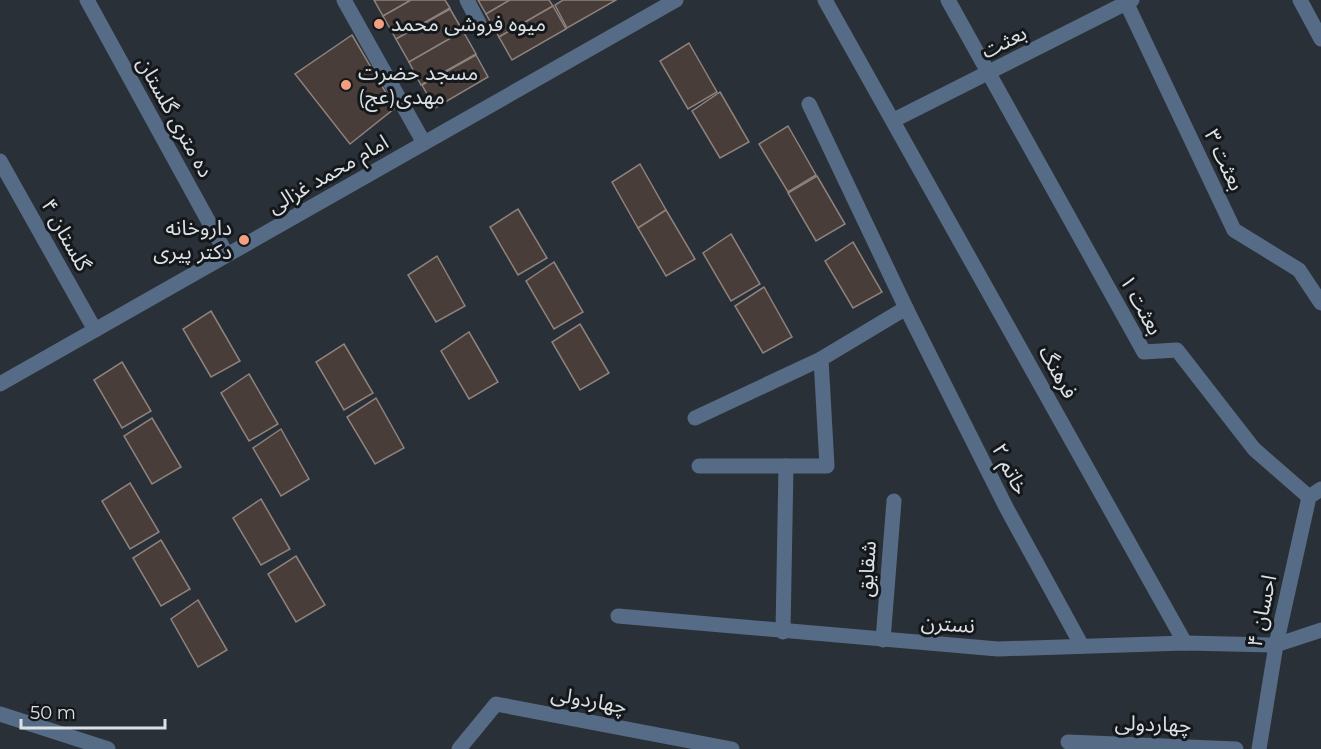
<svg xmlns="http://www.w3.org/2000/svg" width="1321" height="749" viewBox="0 0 1321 749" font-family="Montserrat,'Noto Sans Arabic',sans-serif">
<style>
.building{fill:#483d39;stroke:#8e827d;stroke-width:1.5}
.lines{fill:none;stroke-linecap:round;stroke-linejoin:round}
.minor{stroke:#566b85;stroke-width:15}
.tertiary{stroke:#566b85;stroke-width:15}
.poi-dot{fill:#f3a081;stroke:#15181b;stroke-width:2}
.labels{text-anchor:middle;stroke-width:6;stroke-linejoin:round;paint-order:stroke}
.poi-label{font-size:21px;fill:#dce1e6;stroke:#15181b;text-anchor:start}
.street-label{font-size:21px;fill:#dce1e6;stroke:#15181b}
</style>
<rect width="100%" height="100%" fill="#2a3037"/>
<g class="building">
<polygon points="374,0 411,0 383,16"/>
<polygon points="411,0 445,0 450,8 396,39 383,16"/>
<polygon points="478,0 510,0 486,14"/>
<polygon points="510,0 549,0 553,6 499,37 486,14"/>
<polygon points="563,0 616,0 567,28 555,5"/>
<polygon points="553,6 566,29 512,60 499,37"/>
<polygon points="450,9 463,31 409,62 396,39"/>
<polygon points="463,31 476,54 421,85 409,62"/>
<polygon points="352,35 395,108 350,144 295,74"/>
<polygon points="689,43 717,92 688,109 660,61"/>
<polygon points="476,55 488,77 435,108 422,85"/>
<polygon points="720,92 749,142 720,158 692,111"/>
<polygon points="788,126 816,175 788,192 759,144"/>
<polygon points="640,164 666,210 638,228 612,182"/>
<polygon points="817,176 845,224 816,241 788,193"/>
<polygon points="518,209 547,258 518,275 490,227"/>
<polygon points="666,210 695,259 666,276 638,228"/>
<polygon points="731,234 760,284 731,301 703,253"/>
<polygon points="853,242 882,292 853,308 825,261"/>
<polygon points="437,256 465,306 436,322 408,275"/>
<polygon points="554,262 583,312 554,329 526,281"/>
<polygon points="764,287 792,337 763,353 735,306"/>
<polygon points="211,311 240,361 211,377 183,329"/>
<polygon points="580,324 609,373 580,390 552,342"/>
<polygon points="469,332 498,382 469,399 441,351"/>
<polygon points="344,344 373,393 344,410 316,362"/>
<polygon points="122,362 151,411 122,428 94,380"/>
<polygon points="249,374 278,424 249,441 221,393"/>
<polygon points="376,398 404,448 375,464 347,417"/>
<polygon points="152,418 181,467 152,484 124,436"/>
<polygon points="281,429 309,479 281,496 253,448"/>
<polygon points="130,483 159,532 130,549 102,501"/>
<polygon points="261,499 290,549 261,565 233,518"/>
<polygon points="161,540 190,589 161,606 133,558"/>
<polygon points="296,556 325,605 296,622 268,574"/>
<polygon points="198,600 227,650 198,667 171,619"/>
</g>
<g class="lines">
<g class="minor">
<polyline points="87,0 227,255"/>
<polyline points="467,0 479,23"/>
<polyline points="825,0 1185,643"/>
<polyline points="948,0 1144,352 1177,350 1254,449 1309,497"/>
<polyline points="1125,0 1234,230 1299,270 1321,303"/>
<polyline points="1300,0 1321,39"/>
<polyline points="894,120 1132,0"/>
<polyline points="0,161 95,330"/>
<polyline points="906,308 1007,509 1082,646"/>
<polyline points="695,418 821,359 906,308 809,104"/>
<polyline points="699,466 827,466 821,359"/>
<polyline points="618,616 998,649 1185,643 1276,645 1321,630"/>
<polyline points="783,632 786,466"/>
<polyline points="883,640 894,501"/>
<polyline points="1068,742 1236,749"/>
<polyline points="459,749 496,704 732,749"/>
<polyline points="1259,749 1276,645 1309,497 1321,489"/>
</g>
<g class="tertiary">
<polyline points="344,0 424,143"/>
<polyline points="0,384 676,0"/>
<polyline points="0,714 108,749"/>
</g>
</g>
<g class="poi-dot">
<circle cx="379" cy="24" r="6"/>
<circle cx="346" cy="85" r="6"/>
<circle cx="244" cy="240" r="6"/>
</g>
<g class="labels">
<g class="poi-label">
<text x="391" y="31">میوه فروشی محمد</text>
<text x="358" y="80">مسجد حضرت<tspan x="358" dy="24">مهدی(عج)</tspan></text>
<text x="232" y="235" text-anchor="end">داروخانه<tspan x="232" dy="24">دکتر پیری</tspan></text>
</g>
<g class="street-label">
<text transform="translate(1004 42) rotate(-27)" y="7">بعثت</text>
<text transform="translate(175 117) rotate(61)" y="7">ده متری گلستان</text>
<text transform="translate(1224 160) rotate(65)" y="7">بعثت ۳</text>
<text transform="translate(328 174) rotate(-30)" y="7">امام محمد غزالی</text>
<text transform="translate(66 235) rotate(61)" y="7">گلستان ۴</text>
<text transform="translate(1141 305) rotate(61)" y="7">بعثت ۱</text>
<text transform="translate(1058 372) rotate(61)" y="7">فرهنگ</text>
<text transform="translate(1010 469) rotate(63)" y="7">خاتم ۲</text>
<text transform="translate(867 569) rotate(-86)" y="7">شقایق</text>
<text transform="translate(1262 611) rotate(-78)" y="7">احسان ۴</text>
<text transform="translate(948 624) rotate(4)" y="7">نسترن</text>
<text transform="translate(589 700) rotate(10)" y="7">چهاردولی</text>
<text transform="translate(1153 724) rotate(2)" y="7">چهاردولی</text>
</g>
</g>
<path d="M21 719v9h144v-9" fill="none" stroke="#dce1e6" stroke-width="3"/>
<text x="30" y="719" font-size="18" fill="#dce1e6" stroke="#15181b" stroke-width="4.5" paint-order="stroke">50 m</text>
</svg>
